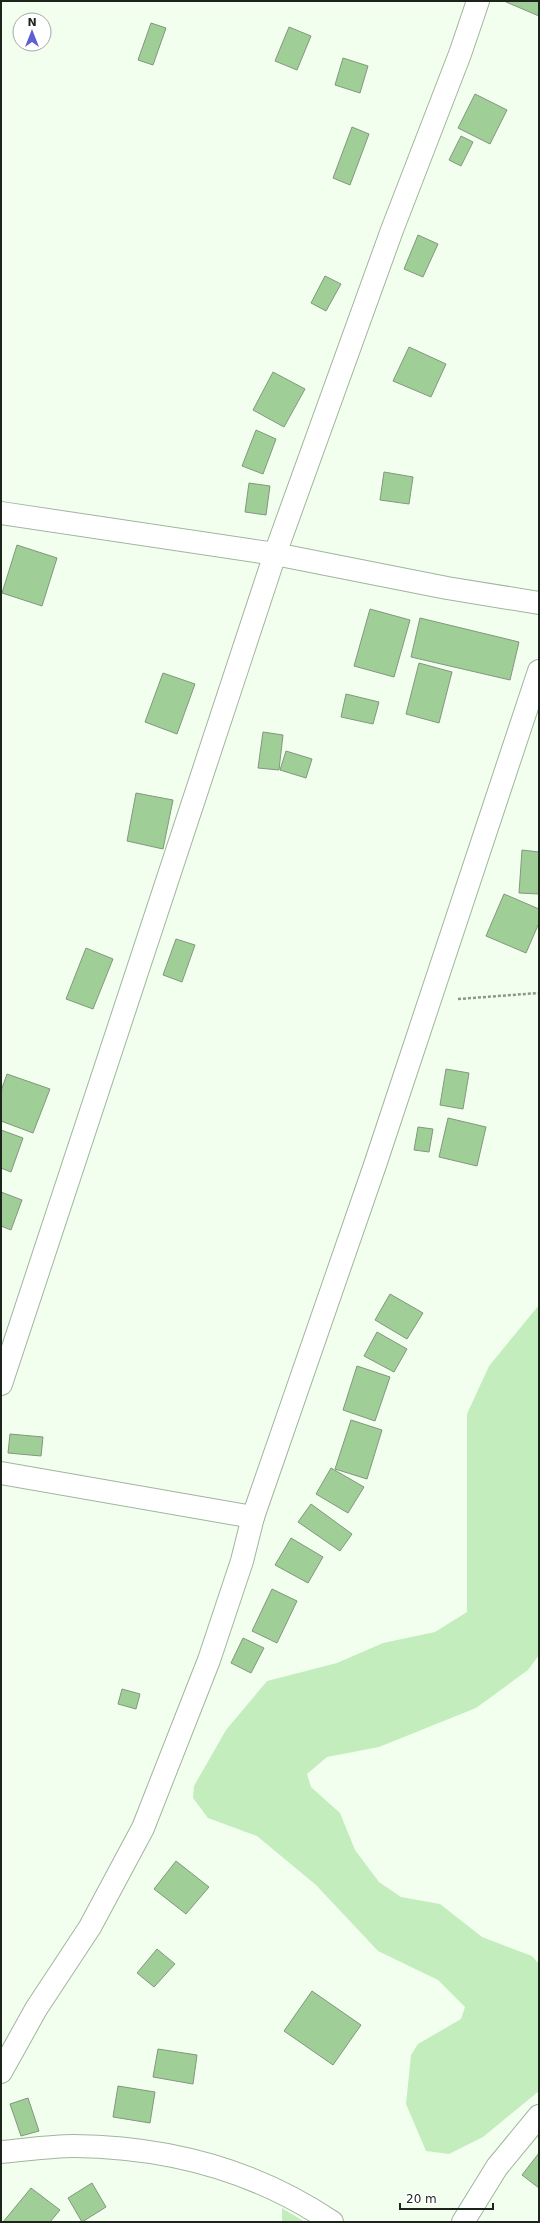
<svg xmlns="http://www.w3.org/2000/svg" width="540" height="2223" viewBox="0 0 540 2223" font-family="'DejaVu Sans',sans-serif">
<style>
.green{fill:#c3edbc}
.building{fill:#9fce96;stroke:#83977f}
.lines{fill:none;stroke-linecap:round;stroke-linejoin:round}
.minor-casing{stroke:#a1b59d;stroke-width:24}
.path{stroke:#8c978a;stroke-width:2.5;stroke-dasharray:3 2;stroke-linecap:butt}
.minor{stroke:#fff;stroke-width:22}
</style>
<rect width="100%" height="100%" fill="#f2ffef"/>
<g class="green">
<polygon points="539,1305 539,1655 528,1670 476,1708 379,1747 327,1757 307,1774 311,1787 340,1813 355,1850 379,1882 401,1897 440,1904 482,1937 532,1956 539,1964 539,2091 483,2137 449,2154 426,2151 406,2104 411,2055 418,2044 461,2019 465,2007 438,1980 378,1951 316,1885 257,1836 208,1818 193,1798 194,1786 226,1730 267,1681 337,1663 383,1643 435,1632 467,1612 467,1414 489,1366"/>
<polygon points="282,2208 305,2222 282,2222"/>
</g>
<g class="building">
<polygon points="507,1 539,1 539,16 506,2"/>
<polygon points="151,23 166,28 153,65 138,60"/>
<polygon points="289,27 311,36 297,70 275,61"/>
<polygon points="343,58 368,66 360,93 335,85"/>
<polygon points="475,94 507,110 490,144 458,128"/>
<polygon points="352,127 369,134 350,185 333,178"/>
<polygon points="461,136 473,142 461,166 449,160"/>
<polygon points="418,235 438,244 423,277 404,269"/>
<polygon points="325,276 341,284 326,311 311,303"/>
<polygon points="409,347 446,364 431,397 393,381"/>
<polygon points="273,372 305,389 284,427 253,410"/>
<polygon points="256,430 276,439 263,474 242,466"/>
<polygon points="384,472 413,477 409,504 380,500"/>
<polygon points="249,483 270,486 266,515 245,512"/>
<polygon points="17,545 57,558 42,606 2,593"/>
<polygon points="370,609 410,620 394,677 354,666"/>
<polygon points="420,618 519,642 510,680 411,657"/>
<polygon points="419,663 452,672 439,723 406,714"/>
<polygon points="163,673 195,684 177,734 145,722"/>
<polygon points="346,694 379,702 373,724 341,717"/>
<polygon points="263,732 283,735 279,770 258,768"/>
<polygon points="286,751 312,759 306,778 280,770"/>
<polygon points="136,793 173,800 163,849 127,841"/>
<polygon points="522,850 539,852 539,894 519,893"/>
<polygon points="504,894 539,909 539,923 526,953 486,936"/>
<polygon points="176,939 195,945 182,982 163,975"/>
<polygon points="86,948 113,959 93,1009 66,999"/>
<polygon points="446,1069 469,1073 463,1109 440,1105"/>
<polygon points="7,1074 50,1089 33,1133 1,1121 1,1091"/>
<polygon points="448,1118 486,1127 477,1166 439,1157"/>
<polygon points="418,1127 433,1129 429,1152 414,1150"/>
<polygon points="1,1130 23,1138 11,1172 1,1168"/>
<polygon points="1,1192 22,1200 11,1230 1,1226"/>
<polygon points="390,1294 423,1313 407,1339 375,1320"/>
<polygon points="377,1332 407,1349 394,1372 364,1356"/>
<polygon points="357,1366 390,1377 375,1421 343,1410"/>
<polygon points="351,1420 382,1430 367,1479 335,1469"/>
<polygon points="10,1434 43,1437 41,1456 8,1453"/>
<polygon points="331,1468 364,1487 348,1513 316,1494"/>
<polygon points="311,1504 352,1534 340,1551 298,1522"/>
<polygon points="291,1538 323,1557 308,1583 275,1565"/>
<polygon points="272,1589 297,1601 277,1643 252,1631"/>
<polygon points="243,1638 264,1648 251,1673 231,1663"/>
<polygon points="122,1689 140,1694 136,1709 118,1704"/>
<polygon points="176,1861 209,1887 186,1914 154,1889"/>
<polygon points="157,1949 175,1964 154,1987 137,1973"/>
<polygon points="312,1991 361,2025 333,2065 284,2031"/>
<polygon points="158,2049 197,2055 193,2084 153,2077"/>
<polygon points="118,2086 155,2092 150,2123 113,2117"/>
<polygon points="28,2098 39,2131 21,2136 10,2104"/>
<polygon points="539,2153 539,2188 522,2175"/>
<polygon points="92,2183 106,2207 82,2222 68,2198"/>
<polygon points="31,2188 60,2210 50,2222 3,2222"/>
</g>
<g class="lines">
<defs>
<g id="minor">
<polyline points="1,513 275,554 447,588 539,603"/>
<polyline points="1,1384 275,554 392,230 460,54 478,1"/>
<polyline points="1,1473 253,1517 375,1165 539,671"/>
<polyline points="1,2072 36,2009 90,1927 143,1828 209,1660 242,1561 253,1517"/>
<path d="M1,2152c24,-2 49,-6 73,-6 92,1 181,24 258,76"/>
<polyline points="463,2222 497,2167 539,2116"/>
</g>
</defs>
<use href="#minor" class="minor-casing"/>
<polyline class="path" points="458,999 539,993"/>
<use href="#minor" class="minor"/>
</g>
<rect width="540" height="2223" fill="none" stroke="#1c241b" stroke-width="4"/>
<g transform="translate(32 32)"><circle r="19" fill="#ffffff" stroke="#a4a7a4"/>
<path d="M0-3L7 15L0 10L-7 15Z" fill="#5d5fd7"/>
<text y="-6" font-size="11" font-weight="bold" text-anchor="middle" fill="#1c241b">N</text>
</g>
<path d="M400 2203v6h93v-6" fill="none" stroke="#1c241b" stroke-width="2"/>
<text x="406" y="2203" font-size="12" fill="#1c241b" stroke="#ffffff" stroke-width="3" paint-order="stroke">20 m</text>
</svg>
